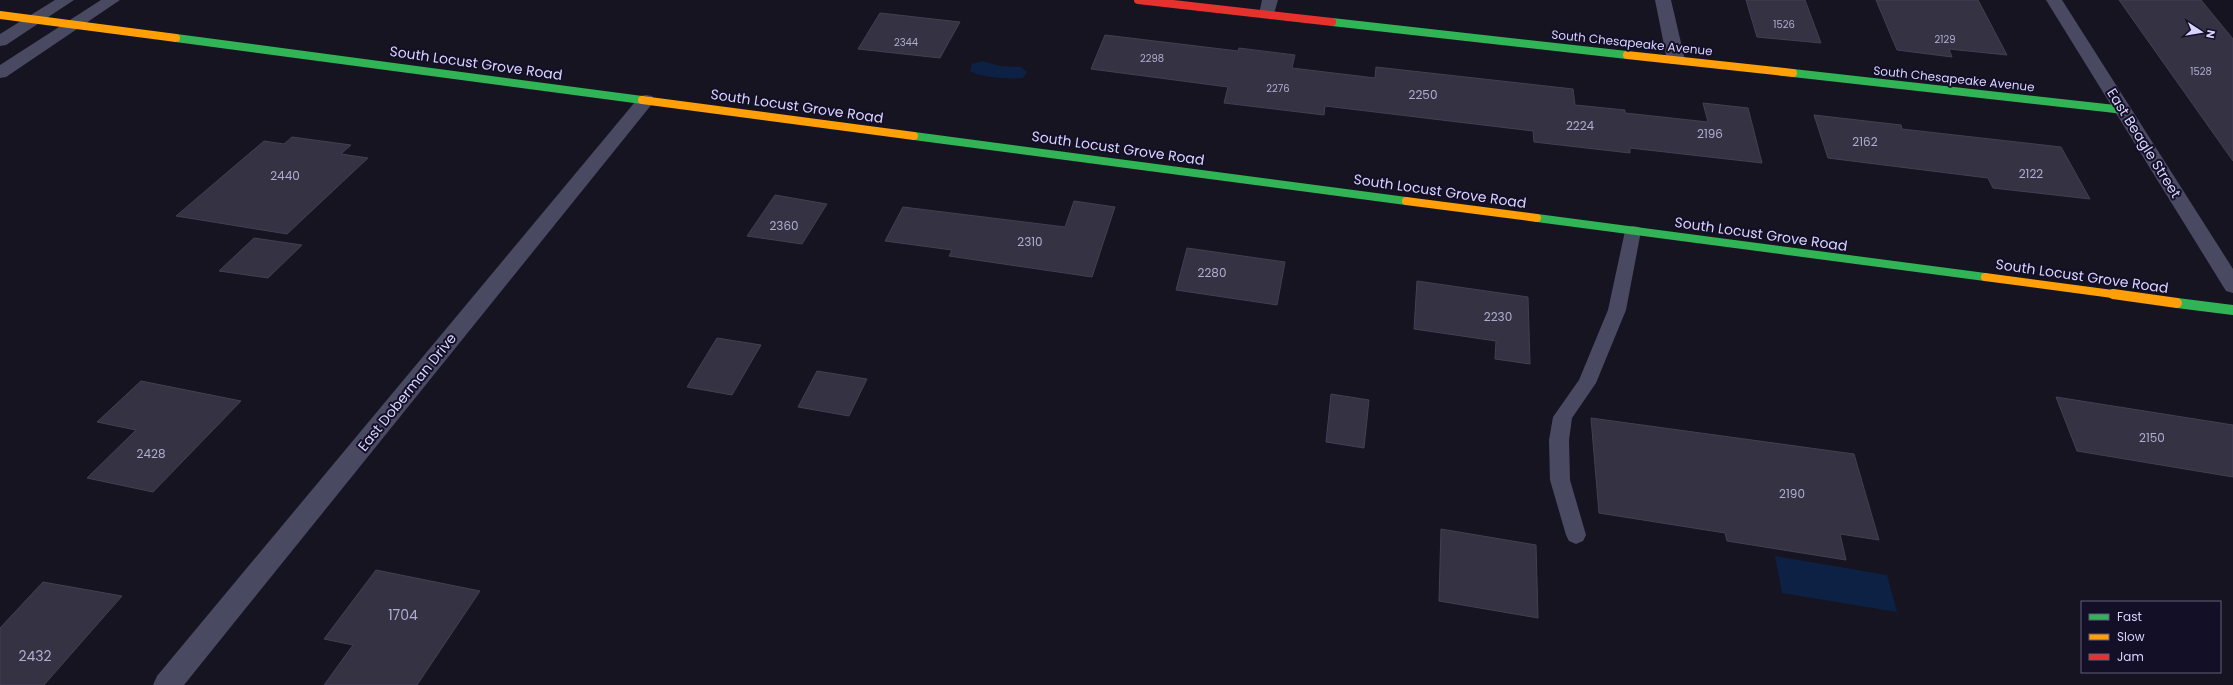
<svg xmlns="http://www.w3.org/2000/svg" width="2233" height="685" viewBox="0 0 2233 685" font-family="Poppins,sans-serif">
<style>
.water{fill:#0d2144}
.building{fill:#343243;stroke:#433f54}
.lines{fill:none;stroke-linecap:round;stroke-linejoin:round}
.lane{fill:#4a4962;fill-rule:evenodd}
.street{fill:#4a4962;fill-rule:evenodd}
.fast-far1{stroke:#30b455;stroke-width:8}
.fast{stroke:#30b455;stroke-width:10}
.slow-far1{stroke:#ff9f0a;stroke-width:8}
.slow{stroke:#ff9f0a;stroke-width:10}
.jam{stroke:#e5322d;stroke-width:8}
.labels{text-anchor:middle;stroke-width:4;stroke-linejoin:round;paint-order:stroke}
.far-number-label{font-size:10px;fill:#b0acd0}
.far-street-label{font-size:12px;fill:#d9d4ff;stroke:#130f26}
.number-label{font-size:12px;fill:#b0acd0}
.street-label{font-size:14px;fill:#d9d4ff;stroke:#130f26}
.near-number-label{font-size:14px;fill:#b0acd0}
</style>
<rect width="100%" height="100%" fill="#161421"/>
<g class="water">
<path d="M983,61l17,5 21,1 6,5 -4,6c-14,1 -41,0 -53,-7l2,-7z"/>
<polygon points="1775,556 1887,575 1897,612 1782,593"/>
</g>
<g class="building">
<polygon points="1746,0 1805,0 1821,43 1757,37"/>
<polygon points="1876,0 1978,0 2007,55 1949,49 1952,57 1897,50"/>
<polygon points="2119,0 2201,0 2233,39 2233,161"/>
<polygon points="880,13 960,22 940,58 858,49"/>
<polygon points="1105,35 1238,51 1239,48 1295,55 1292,68 1375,78 1376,67 1573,89 1575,105 1625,110 1625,113 1708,122 1703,103 1748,108 1762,163 1630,148 1630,153 1534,142 1533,131 1325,106 1324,115 1224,103 1228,87 1091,69"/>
<polygon points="1814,115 1901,125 1902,129 2061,147 2090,199 1993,188 1988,178 1828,158"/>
<polygon points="292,137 351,145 341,154 368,158 287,234 176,216 264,141 284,144"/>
<polygon points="775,195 827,204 802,244 747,236"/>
<polygon points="1074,201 1115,207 1092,277 949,256 952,250 885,241 903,207 1065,227"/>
<polygon points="254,238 302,245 268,278 219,271"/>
<polygon points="1187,248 1285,262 1277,305 1176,290"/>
<polygon points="1417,281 1528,297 1530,364 1495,359 1496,341 1414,329"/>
<polygon points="717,338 761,345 732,395 687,387"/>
<polygon points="817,371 867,379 849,416 798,407"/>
<polygon points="141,381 241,401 153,492 87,478 136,430 97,422"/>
<polygon points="1331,394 1369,400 1364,448 1326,442"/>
<polygon points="2056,397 2233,425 2233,477 2077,451"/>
<polygon points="1591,418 1854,454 1879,540 1840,534 1846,560 1727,541 1725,533 1599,513"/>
<polygon points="1441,529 1536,545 1538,618 1439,601"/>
<polygon points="376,570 480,591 417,685 324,685 353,645 324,639"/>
<polygon points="43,582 122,596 44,685 0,685 0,628"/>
</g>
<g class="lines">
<polygon class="lane" points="1633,226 1639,227 1641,231 1626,310 1596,383 1572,418 1569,440 1570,480 1586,535 1583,541 1576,544 1569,541 1566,535 1550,480 1549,440 1553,417 1579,380 1608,310 1625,231 1627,227"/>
<g class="street">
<polygon points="55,0 74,0 6,45 0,46 0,34"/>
<polygon points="101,0 120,0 6,77 0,78 0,65"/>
<polygon points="1262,0 1278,0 1273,17 1261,17 1259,14"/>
<polygon points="1655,0 1671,0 1685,60 1682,64 1670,64 1667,60"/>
<polygon points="2046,0 2062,0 2233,269 2233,293 2226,291"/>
<polygon points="646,95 652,96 655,100 652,104 184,685 153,685 157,676 640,96"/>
</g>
<g class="fast-far1">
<polyline points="1332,22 1627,55"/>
<polyline points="176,38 642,100"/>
<polyline points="1793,73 2124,110"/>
<polyline points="914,136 1406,201"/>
<polyline points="1537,218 1985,277"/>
</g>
<polyline class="fast" points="2177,303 2233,310"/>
<g class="slow-far1">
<polyline points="0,15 176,38"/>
<polyline points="1627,55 1793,73"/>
<polyline points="642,100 914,136"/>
<polyline points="1406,201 1537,218"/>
<polyline points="1985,277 2120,295"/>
</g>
<polyline class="slow" points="2113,294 2177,303"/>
<polyline class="jam" points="1138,0 1332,22"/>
</g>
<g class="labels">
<g class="far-number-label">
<text x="1784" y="28">1526</text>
<text x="1945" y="43">2129</text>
<text x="906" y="46">2344</text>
<text x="1152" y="62">2298</text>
<text x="2201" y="75">1528</text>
<text x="1278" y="92">2276</text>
</g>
<g class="far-street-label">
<text transform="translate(1632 43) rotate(6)" y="4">South Chesapeake Avenue</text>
<text transform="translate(1954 79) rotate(6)" y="4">South Chesapeake Avenue</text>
</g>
<g class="number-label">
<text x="1423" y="99">2250</text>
<text x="1580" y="130">2224</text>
<text x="1710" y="138">2196</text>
<text x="1865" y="146">2162</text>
<text x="2031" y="178">2122</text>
<text x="285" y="180">2440</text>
<text x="784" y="230">2360</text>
<text x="1030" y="246">2310</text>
<text x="1212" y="277">2280</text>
<text x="1498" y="321">2230</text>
<text x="2152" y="442">2150</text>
<text x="151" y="458">2428</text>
<text x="1792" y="498">2190</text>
</g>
<g class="street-label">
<text transform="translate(476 63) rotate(8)" y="5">South Locust Grove Road</text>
<text transform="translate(797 106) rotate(8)" y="5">South Locust Grove Road</text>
<text transform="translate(2144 143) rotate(58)" y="5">East Beagle Street</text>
<text transform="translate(1118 148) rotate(8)" y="5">South Locust Grove Road</text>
<text transform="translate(1440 191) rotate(8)" y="5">South Locust Grove Road</text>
<text transform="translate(1761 234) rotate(8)" y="5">South Locust Grove Road</text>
<text transform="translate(2082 276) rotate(8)" y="5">South Locust Grove Road</text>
<text transform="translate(407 392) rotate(-51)" y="5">East Doberman Drive</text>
</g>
<g class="near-number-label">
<text x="403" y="620">1704</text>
<text x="35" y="661">2432</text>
</g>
</g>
<rect x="2081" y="601" width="140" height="72" fill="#130f26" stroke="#625e7d"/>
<rect x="2089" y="614" width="20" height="6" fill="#30b455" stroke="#625e7d"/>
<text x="2117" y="621" font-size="12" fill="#d9d4ff">Fast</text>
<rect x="2089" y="634" width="20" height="6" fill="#ff9f0a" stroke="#625e7d"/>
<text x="2117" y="641" font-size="12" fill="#d9d4ff">Slow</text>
<rect x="2089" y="654" width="20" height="6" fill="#e5322d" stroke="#625e7d"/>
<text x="2117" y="661" font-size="12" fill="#d9d4ff">Jam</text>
<g transform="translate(2201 32) rotate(102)" stroke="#130f26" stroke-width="3" paint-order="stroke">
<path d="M0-3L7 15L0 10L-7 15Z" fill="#d9d4ff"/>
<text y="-6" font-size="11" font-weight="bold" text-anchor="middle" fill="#d9d4ff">N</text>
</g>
</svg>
